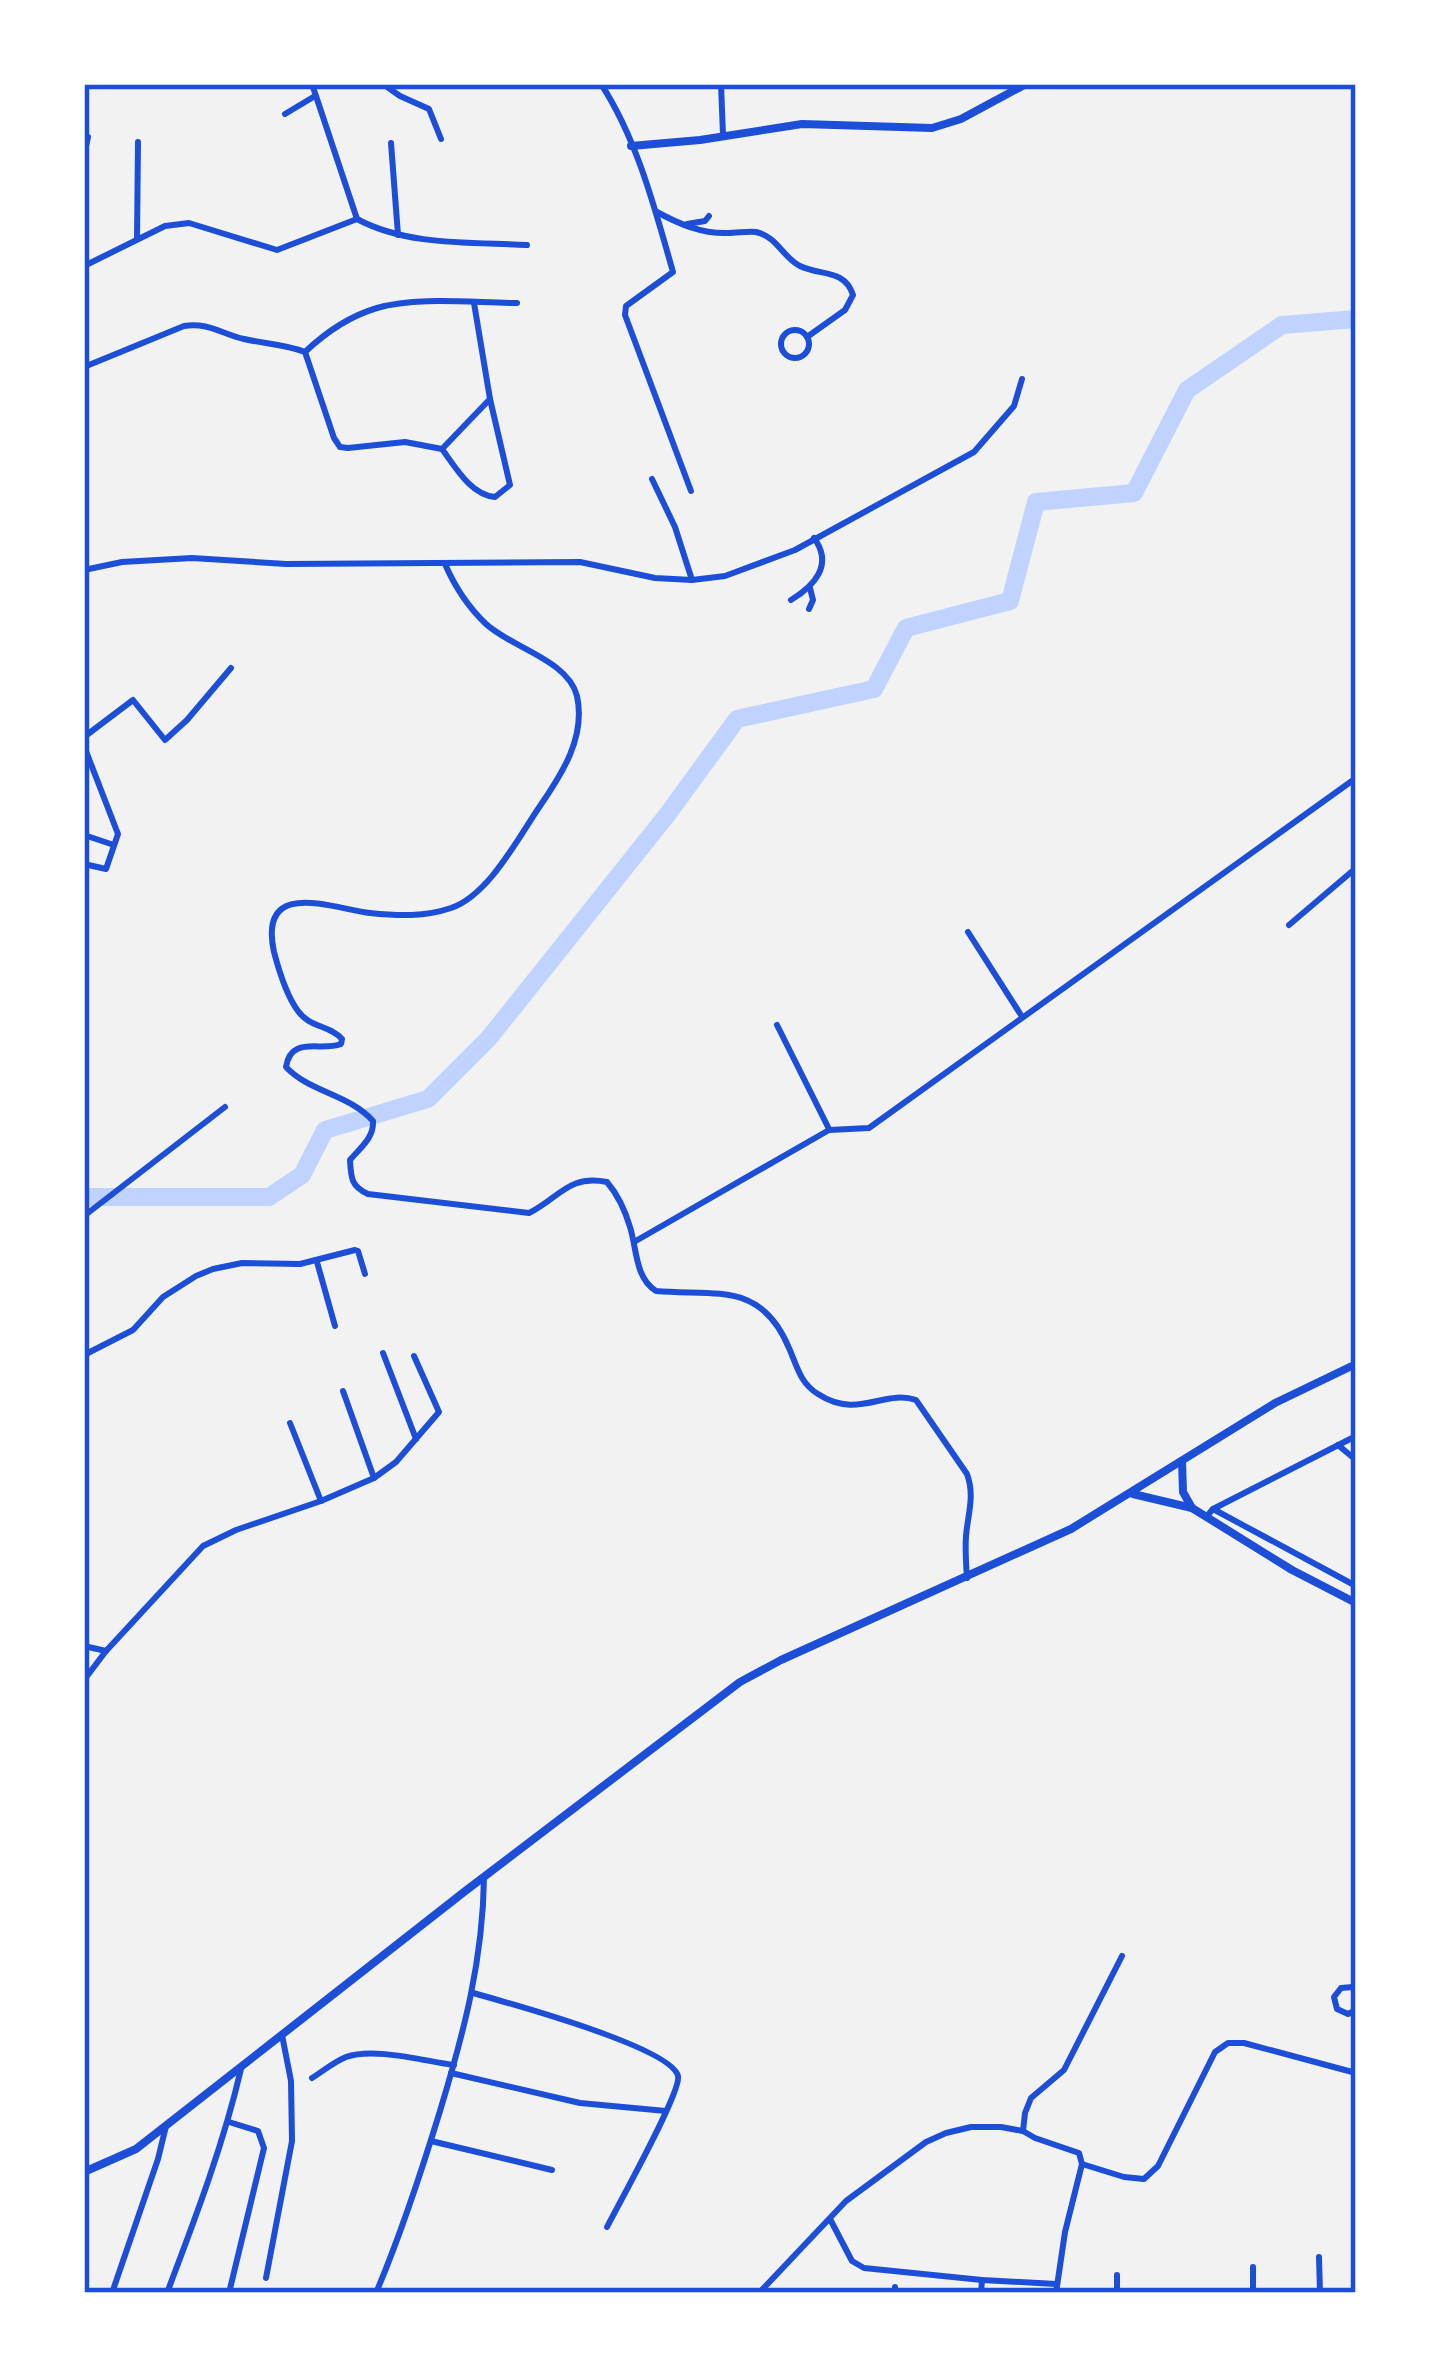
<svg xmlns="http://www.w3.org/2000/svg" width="1440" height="2377" viewBox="0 0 1440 2377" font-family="Barlow,sans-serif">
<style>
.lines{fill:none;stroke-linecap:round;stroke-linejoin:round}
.river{stroke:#bfd3fe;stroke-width:18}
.minor{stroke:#1d4ed8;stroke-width:6}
.tertiary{stroke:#1d4ed8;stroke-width:8}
.secondary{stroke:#1d4ed8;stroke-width:8}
.neatline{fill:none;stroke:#1d4ed8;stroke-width:4.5}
</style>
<rect width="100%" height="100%" fill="#f2f2f2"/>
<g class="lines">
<polyline class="river" points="84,1197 269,1197 302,1175 325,1130 428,1099 489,1038 667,815 737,719 874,689 906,628 1010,601 1036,502 1134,493 1187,390 1282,325 1356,319"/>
<g class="minor">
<polyline points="312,84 357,219"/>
<polyline points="383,84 400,96 429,109 441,139"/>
<path d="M601,84c36,55 54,125 72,188l-47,34 -1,9 66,176"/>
<polyline points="721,84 723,135"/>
<polyline points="285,114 315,96"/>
<polyline points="391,143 398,235"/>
<polyline points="84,155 88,137"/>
<path d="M657,212c22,12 45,22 71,21 10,0 19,-2 28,-1 22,5 26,25 44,34 21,10 45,3 53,29l-8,15 -38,27"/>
<polyline points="687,224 705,221 709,216"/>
<polyline points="137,238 138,142"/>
<path d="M84,266l81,-40 24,-3 88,27 80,-31c50,27 114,23 170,26"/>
<circle cx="795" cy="344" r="14"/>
<polyline points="305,352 334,438 340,447 348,448 405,442 442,449 490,399"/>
<path d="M84,367l100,-41c24,-4 38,8 60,13 21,5 41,5 61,13 20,-19 45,-36 72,-44 40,-12 98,-5 140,-5"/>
<path d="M442,449c14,19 29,46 53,48l15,-12 -20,-86 -16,-96"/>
<polyline points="652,479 675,527 692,580"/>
<path d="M445,564c10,23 23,43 41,60 26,24 82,36 91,72 9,41 -15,78 -37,110 -22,32 -51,89 -89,102 -26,9 -53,8 -81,5 -39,-5 -112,-35 -96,39 5,19 12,43 24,59 12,17 32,14 44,28l-1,5c-21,8 -50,-9 -55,23 23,25 63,27 87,54 1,17 -13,27 -23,39 1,18 1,26 18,34l161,19c30,-15 40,-39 78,-31 11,13 18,28 23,45 7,22 5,51 26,64 60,5 105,-10 133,57 8,18 11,35 29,46 40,26 66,-5 98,6l51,74c8,22 1,39 -1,62 -1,14 0,28 1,42"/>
<polyline points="84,570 122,562 192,558 286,564 580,562 655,578 692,580 725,576 795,550 974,452 1014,406 1022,379"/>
<path d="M791,600c23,-14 43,-35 23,-62"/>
<polyline points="809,609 813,600 810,588"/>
<polyline points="84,737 133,700 165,740 187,720 231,668"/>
<polyline points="84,746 118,834 106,869 84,864"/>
<polyline points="84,835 114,845"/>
<polyline points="1289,925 1356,868"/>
<polyline points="968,932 1021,1015"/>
<polyline points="777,1025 829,1129"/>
<polyline points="84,1216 225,1107"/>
<polyline points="634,1242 829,1130 869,1128 1356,778"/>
<polyline points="317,1262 335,1326"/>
<polyline points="383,1353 416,1439"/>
<polyline points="84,1355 133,1330 163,1297 196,1276 213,1269 242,1263 300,1264 355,1250 358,1251 365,1274"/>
<polyline points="343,1391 374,1478"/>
<polyline points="290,1423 321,1501"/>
<polyline points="1338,1445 1356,1460"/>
<polyline points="1213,1509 1356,1436"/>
<polyline points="1206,1517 1213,1509 1356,1586"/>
<polyline points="84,1646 106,1651"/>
<polyline points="84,1680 106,1651 203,1546 236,1530 321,1501 374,1478 396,1462 439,1412 414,1356"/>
<polyline points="1356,1990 1353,1987 1341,1988 1334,1997 1337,2009 1348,2014 1356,2010"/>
<path d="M473,1993c32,9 198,54 205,83 4,15 -60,129 -71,151"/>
<polyline points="451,2073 580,2103 666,2111"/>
<path d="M312,2078c11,-7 22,-16 34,-21 28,-10 78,4 108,8"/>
<polyline points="229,2122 258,2131 264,2148 229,2293"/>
<polyline points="1023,2131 1025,2113 1031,2098 1064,2070 1122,1956"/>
<polyline points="431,2141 552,2170"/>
<polyline points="1082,2164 1124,2177 1144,2179 1158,2166 1215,2052 1228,2043 1244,2043 1356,2073"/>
<polyline points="830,2219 852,2261 864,2268 982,2280 1056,2284"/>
<polyline points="1319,2257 1320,2293"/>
<polyline points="1117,2275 1117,2293"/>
<polyline points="266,2278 292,2141 291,2081 282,2035"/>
<polyline points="895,2287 895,2293"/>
<polyline points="112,2293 158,2159 166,2126"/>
<path d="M167,2293c28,-74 56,-147 74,-224"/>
<path d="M376,2293c25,-59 45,-120 64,-182 24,-79 43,-151 44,-234"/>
<polyline points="759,2293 846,2201 926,2142 946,2133 971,2127 1001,2127 1023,2131 1035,2138 1079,2153 1082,2164 1065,2232 1056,2293"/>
<polyline points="981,2293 982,2280"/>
<polyline points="1253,2293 1253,2267"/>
</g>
<polyline class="tertiary" points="631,146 700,140 802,124 932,128 961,119 1026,84"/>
<g class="secondary">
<polyline points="1182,1461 1183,1492 1192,1508 1292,1570 1356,1603"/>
<polyline points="1133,1494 1192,1508"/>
<polyline points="84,2172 136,2149 464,1892 740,1682 781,1660 1071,1529 1275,1403 1356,1364"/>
</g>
</g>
<rect width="1440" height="2377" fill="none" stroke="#ffffff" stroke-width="174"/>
<rect x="87" y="87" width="1266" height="2203" class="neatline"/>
</svg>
